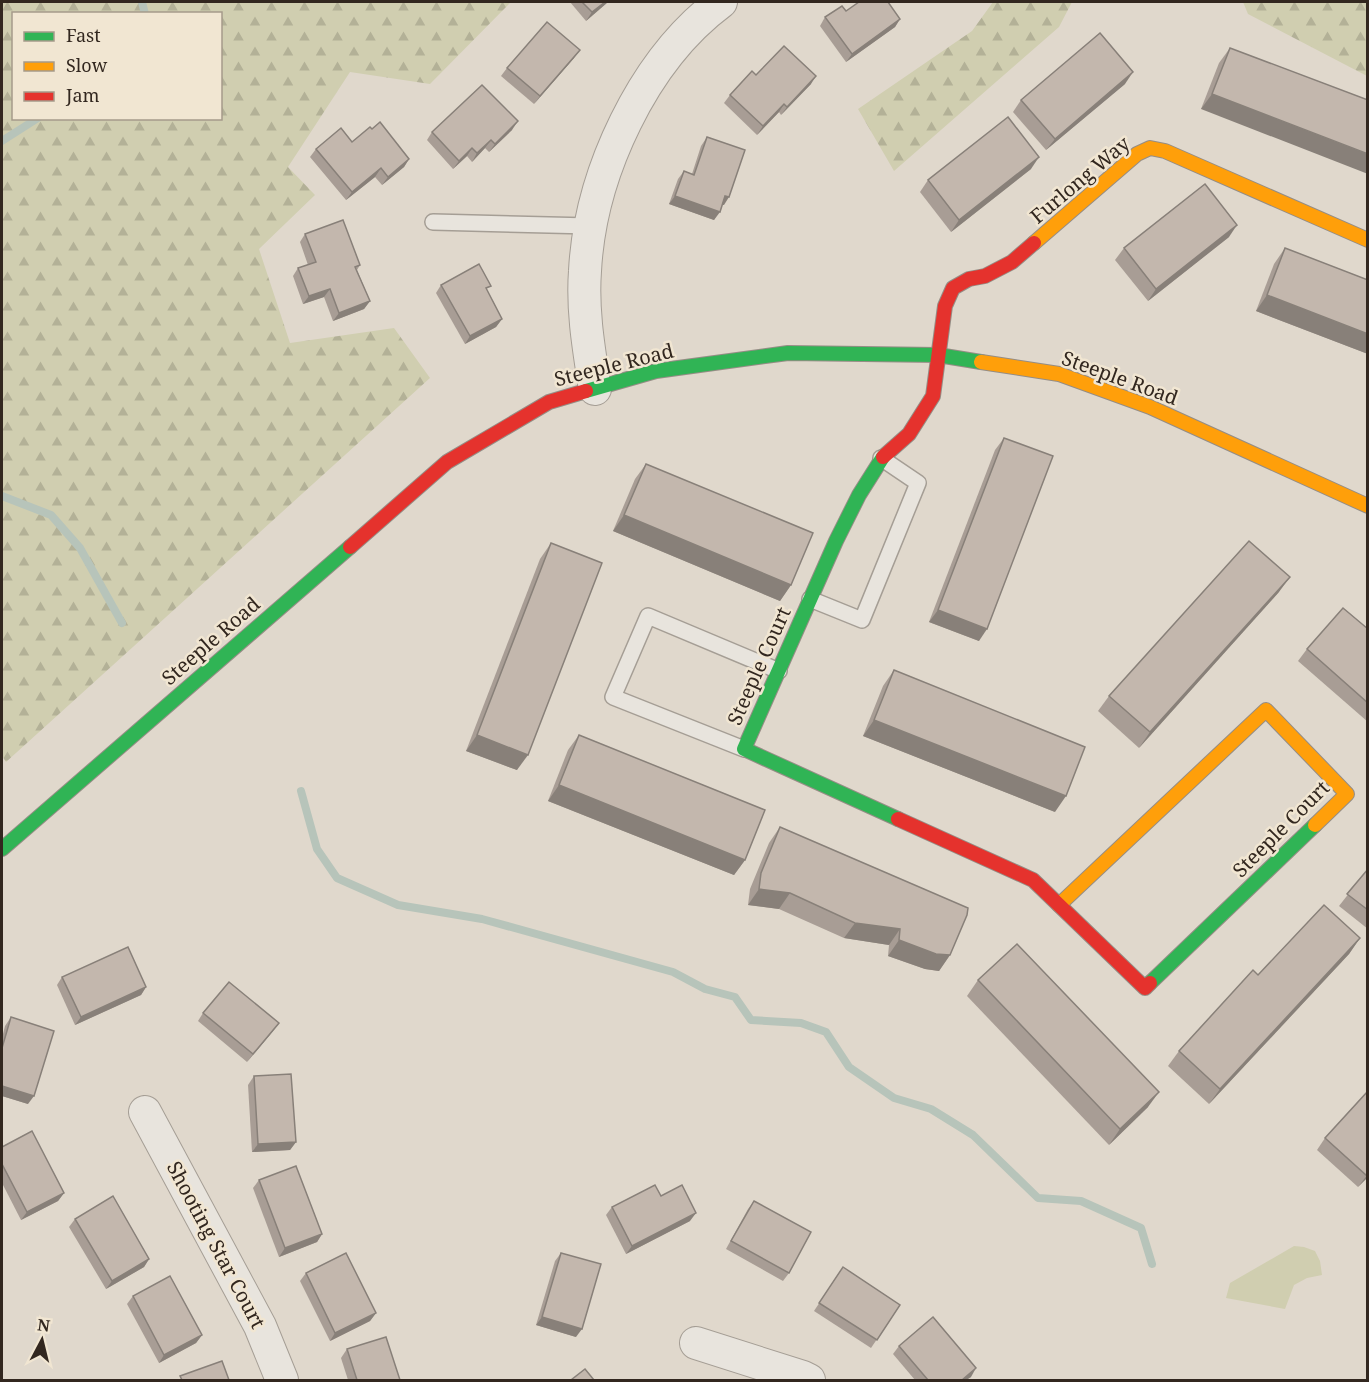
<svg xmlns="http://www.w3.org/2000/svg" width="1369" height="1382" viewBox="0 0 1369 1382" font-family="'Noto Serif',serif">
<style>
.forest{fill:url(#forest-firs);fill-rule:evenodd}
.park{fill:#d0ceb0}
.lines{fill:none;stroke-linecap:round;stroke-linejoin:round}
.stream{stroke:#b7c4ba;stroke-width:8}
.lane-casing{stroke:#a59e95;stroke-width:18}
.street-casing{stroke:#a59e95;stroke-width:34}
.fast-casing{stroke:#958d85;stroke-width:16}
.slow-casing{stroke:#958d85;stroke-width:16}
.jam-casing{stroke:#958d85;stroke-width:16}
.lane{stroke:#e8e4dd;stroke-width:15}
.street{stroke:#e8e4dd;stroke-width:32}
.fast{stroke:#30b455;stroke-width:14}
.slow{stroke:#ff9f0a;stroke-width:14}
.jam{stroke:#e5322d;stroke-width:14}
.wall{fill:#a89d95}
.shaded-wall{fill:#888079}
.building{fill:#c3b7ad;stroke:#888079;stroke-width:1.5}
.labels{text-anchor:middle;stroke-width:5;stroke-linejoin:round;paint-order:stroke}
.street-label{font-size:20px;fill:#32271f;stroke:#f1e6d2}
</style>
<defs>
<pattern id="forest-firs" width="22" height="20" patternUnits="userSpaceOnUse" patternTransform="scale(1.5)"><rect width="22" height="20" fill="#d0ceb0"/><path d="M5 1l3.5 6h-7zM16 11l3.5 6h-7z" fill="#b3b197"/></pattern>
</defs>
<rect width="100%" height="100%" fill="#e0d8cc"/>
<g class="forest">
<path d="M2,2h509l-81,82 -80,-12 -62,95 27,28 -56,54 31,94 104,-15 36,50 -424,384 -4,-6zM14,14h206v104h-206z"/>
<polygon points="993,2 1072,2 1059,27 894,171 858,109 972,31"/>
<polygon points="1243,2 1367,2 1367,76 1248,14"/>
</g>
<polygon class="park" points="1294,1246 1304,1247 1315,1251 1320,1261 1322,1275 1307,1278 1294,1285 1285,1309 1226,1298 1230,1283"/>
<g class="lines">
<g class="stream">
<polyline points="142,2 145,14"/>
<polyline points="2,141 38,118"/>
<polyline points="2,496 51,515 80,548 122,623"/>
<polyline points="301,791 317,849 337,878 398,905 482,919 673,972 705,989 735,997 751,1020 801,1023 826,1032 849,1067 894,1098 931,1109 973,1135 1038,1198 1081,1201 1141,1228 1152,1264"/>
</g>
<defs>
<g id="lane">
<polyline points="433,222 590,226"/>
<polyline points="810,599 862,620 918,483 881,458"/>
<polyline points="744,749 613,697 648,616 779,671"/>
</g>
<g id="street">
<path d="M595,389c-6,-39 -13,-78 -10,-118 5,-97 58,-211 136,-269"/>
<polyline points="145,1112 260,1326 282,1380"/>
<polyline points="696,1343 803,1377 809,1380"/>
</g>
<g id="fast">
<polyline points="586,391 656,371 788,353 938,355 981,362"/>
<polyline points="883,457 859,495 836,541 744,749 898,819"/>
<polyline points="2,849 350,547"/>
<polyline points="1150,983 1315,825"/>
</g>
<g id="slow">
<polyline points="1034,243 1137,154 1150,148 1165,151 1368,240"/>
<polyline points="981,362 1059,374 1150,407 1368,506"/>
<polyline points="1059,905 1266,710 1347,794 1315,825"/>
</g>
<g id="jam">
<polyline points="883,457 909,434 933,396 945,306 953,288 969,279 985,276 1012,262 1034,243"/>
<polyline points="350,547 447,462 549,402 586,391"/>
<polyline points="898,819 1033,880 1145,988 1150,983"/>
</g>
</defs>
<use href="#lane" class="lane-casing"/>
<use href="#street" class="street-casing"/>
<use href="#fast" class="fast-casing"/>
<use href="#slow" class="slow-casing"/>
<use href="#jam" class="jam-casing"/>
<use href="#lane" class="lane"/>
<use href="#street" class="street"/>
<use href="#fast" class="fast"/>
<use href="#slow" class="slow"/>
<use href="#jam" class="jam"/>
</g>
<g class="wall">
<polygon points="570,2 608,2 586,21"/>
<polygon points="846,11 900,19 895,27 846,62 820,26 825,17"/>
<polygon points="1230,48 1368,100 1201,109 1219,63"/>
<polygon points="574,58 534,104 501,76 507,68"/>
<polygon points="756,75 811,84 781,115 779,112 757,135 724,103 730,95"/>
<polygon points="1125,84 1046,150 1013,112 1021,100"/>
<polygon points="512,130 489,152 485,148 472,162 467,156 453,169 427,140 432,132"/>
<polygon points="707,137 724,205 722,205 714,220 669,204 678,179 684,171 692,174 701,146"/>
<polygon points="352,142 409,159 404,167 382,185 375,177 346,200 310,157 316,149"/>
<polygon points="1031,169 951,232 920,192 928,180"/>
<polygon points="305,234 360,265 357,270 370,301 364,309 333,321 324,297 303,304 293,276 298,268 308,265 300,242"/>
<polygon points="1229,237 1148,301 1115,260 1124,248"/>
<polygon points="1285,248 1368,280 1368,354 1256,311 1274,264"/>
<polygon points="441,285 487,291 502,319 496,327 465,344 436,293"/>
<polygon points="1004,438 979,641 929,622 995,450"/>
<polygon points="646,464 791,585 780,601 613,531 635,479"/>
<polygon points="551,543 517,770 466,751 540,559"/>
<polygon points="1279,592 1139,748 1098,711 1109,696"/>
<polygon points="1368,629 1368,722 1298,661 1307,649"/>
<polygon points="894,670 1055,812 863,736 883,686"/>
<polygon points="579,735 745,860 734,875 548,801 568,750"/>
<polygon points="780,827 950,955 939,971 925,969 888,956 889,945 844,938 779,909 748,905 750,889 769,843"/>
<polygon points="1368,869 1368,929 1339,906"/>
<polygon points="1360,938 1349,954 1209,1104 1168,1066 1179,1051 1258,975"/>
<polygon points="62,977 146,987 141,995 75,1025 57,985"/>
<polygon points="978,980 1148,1107 1109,1145 967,996"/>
<polygon points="203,1013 273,1031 247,1062 198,1021"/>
<polygon points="11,1017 28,1104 2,1096 2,1038 5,1026"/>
<polygon points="254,1076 296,1142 290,1150 252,1152 248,1085"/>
<polygon points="1368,1091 1368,1177 1358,1187 1317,1150 1325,1138"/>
<polygon points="2,1147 64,1193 58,1201 21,1220 2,1183"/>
<polygon points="259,1180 322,1234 317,1242 279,1257 253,1188"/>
<polygon points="754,1201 789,1273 783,1281 726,1249 748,1209"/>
<polygon points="612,1207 690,1221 626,1254 606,1215"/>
<polygon points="75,1219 149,1259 144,1267 106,1289 69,1227"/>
<polygon points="561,1253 576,1337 536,1325 555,1261"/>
<polygon points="843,1267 900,1305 871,1348 814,1311"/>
<polygon points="306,1273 376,1313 370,1321 330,1341 300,1281"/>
<polygon points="133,1296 202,1335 196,1343 159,1363 127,1304"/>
<polygon points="899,1346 971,1377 966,1380 915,1380 893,1354"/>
<polygon points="347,1349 400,1380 348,1380 341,1358"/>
</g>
<g class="shaded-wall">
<polygon points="605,2 608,2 586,21 592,12"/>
<polygon points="900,19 895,27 846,62 852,54"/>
<polygon points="580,50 574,58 534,104 540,96"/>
<polygon points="1133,72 1125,84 1046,150 1055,139"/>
<polygon points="816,76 811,84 781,115 787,107"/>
<polygon points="1212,94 1368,154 1368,174 1201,109"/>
<polygon points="784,104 779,112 757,135 763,126"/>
<polygon points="518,121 512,130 489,152 495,144"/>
<polygon points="491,140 485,148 472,162 477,153"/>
<polygon points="472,148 467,156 453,169 459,161"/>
<polygon points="1039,157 1031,169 951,232 959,220"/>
<polygon points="409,159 404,167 382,185 388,177"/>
<polygon points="381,168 375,177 346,200 352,192"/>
<polygon points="675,196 720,212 714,220 669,204"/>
<polygon points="725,196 729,197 724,205 719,204"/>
<polygon points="1237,225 1229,237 1148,301 1156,289"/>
<polygon points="330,289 324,297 303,304 309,296"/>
<polygon points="1267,295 1368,334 1368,354 1256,311"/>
<polygon points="370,301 364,309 333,321 339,313"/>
<polygon points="502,319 496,327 465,344 470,336"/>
<polygon points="624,515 791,585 780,601 613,531"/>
<polygon points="1290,577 1279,592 1139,748 1150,732"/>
<polygon points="938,610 987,629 979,641 929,622"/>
<polygon points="874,720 1066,796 1055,812 863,736"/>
<polygon points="477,735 528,755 517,770 466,751"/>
<polygon points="559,785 745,860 734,875 548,801"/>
<polygon points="759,889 790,893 779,909 748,905"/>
<polygon points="855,923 900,929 889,945 844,938"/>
<polygon points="1360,938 1349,954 1209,1104 1220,1089"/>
<polygon points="899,940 950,955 939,971 925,969 888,956"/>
<polygon points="146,987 141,995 75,1025 81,1017"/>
<polygon points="279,1023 273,1031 247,1062 253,1054"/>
<polygon points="2,1086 34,1096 28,1104 2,1096"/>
<polygon points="1159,1092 1148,1107 1109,1145 1120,1129"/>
<polygon points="296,1142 290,1150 252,1152 258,1144"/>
<polygon points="1368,1174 1368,1177 1358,1187"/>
<polygon points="64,1193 58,1201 21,1220 27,1212"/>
<polygon points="696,1213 690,1221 626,1254 632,1246"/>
<polygon points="322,1234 317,1242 279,1257 285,1248"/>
<polygon points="149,1259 144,1267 106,1289 112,1281"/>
<polygon points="376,1313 370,1321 330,1341 335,1333"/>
<polygon points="542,1317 582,1329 576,1337 536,1325"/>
<polygon points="202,1335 196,1343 159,1363 164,1355"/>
<polygon points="976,1368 971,1377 966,1380 962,1380"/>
</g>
<g class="building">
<polygon points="582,2 605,2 592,12"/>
<polygon points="859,2 888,2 900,19 852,54 825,17 842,6 846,11"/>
<polygon points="547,22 580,50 540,96 507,68"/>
<polygon points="1100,33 1133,72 1055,139 1021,100"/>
<polygon points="784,46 816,76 787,107 784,104 763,126 730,95 752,71 756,75"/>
<polygon points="1230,48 1368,100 1368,154 1212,94"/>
<polygon points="482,85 518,121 495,144 491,140 477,153 472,148 459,161 432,132"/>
<polygon points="1008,117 1039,157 959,220 928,180"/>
<polygon points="380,122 409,159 388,177 381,168 352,192 316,149 341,128 352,142 370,127 372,129"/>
<polygon points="707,137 745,150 729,197 725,196 720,212 675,196 684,171 694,175"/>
<polygon points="1205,184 1237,225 1156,289 1124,248"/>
<polygon points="343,220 360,265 355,267 370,301 339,313 330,289 309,296 298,268 316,262 305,234"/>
<polygon points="1285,248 1368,280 1368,334 1267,295"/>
<polygon points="479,264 491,286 486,288 502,319 470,336 441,285"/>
<polygon points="1004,438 1053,456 987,629 938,610"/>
<polygon points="646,464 813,533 791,585 624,515"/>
<polygon points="1249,541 1290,577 1150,732 1109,696"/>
<polygon points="551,543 602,563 528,755 477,735"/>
<polygon points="1343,608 1368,629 1368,703 1307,649"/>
<polygon points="894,670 1085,747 1066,796 874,720"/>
<polygon points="579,735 765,810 745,860 559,785"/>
<polygon points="780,827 968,908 967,915 950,955 936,954 899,940 900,929 855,923 790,893 759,889 761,873"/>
<polygon points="1368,869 1368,910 1347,894"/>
<polygon points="1324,905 1360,938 1220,1089 1179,1051 1253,970 1258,975"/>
<polygon points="1017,944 1159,1092 1120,1129 978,980"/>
<polygon points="128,947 146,987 81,1017 62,977"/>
<polygon points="229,982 279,1023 253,1054 203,1013"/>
<polygon points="11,1017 54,1031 34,1096 2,1086 2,1048"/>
<polygon points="291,1074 296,1142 258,1144 254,1076"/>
<polygon points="1368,1091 1368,1174 1366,1175 1325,1138"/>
<polygon points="32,1131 64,1193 27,1212 2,1164 2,1147"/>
<polygon points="296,1166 322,1234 285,1248 259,1180"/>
<polygon points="655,1185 661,1196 682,1185 696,1213 632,1246 612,1207"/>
<polygon points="113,1196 149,1259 112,1281 75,1219"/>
<polygon points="754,1201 811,1232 789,1273 731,1241"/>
<polygon points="346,1253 376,1313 335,1333 306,1273"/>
<polygon points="561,1253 601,1264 582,1329 542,1317"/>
<polygon points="843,1267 900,1305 877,1340 819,1303"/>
<polygon points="170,1276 202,1335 164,1355 133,1296"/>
<polygon points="933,1317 976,1368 962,1380 928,1380 899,1346"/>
<polygon points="386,1337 400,1380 357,1380 347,1349"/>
<polygon points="222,1361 229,1380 182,1380 180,1376"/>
<polygon points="585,1369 594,1380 571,1380"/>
</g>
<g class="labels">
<g class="street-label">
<text transform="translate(1080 180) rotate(-40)" y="7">Furlong Way</text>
<text transform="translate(614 365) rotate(-14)" y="7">Steeple Road</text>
<text transform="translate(1120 378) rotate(20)" y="7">Steeple Road</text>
<text transform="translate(211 641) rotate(-41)" y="7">Steeple Road</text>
<text transform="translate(759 666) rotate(-66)" y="7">Steeple Court</text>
<text transform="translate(1281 829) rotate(-45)" y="7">Steeple Court</text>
<text transform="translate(216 1245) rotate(62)" y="7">Shooting Star Court</text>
</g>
</g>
<rect width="1369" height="1382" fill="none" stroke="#32271f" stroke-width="6"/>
<rect x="12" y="12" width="210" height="108" fill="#f1e6d2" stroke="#a59a8a" stroke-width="1.5"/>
<rect x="24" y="32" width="30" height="9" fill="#30b455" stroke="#a59a8a" stroke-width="1.5"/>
<text x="66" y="42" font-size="18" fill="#32271f">Fast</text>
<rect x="24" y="62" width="30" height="9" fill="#ff9f0a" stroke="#a59a8a" stroke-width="1.5"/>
<text x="66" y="72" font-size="18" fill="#32271f">Slow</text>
<rect x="24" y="92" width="30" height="9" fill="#e5322d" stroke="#a59a8a" stroke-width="1.5"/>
<text x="66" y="102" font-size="18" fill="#32271f">Jam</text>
<g transform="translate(42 1340) rotate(7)" stroke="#f1e6d2" stroke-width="4.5" paint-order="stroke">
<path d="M0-4.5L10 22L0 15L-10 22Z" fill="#32271f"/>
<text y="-9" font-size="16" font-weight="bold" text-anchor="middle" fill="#32271f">N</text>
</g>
</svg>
